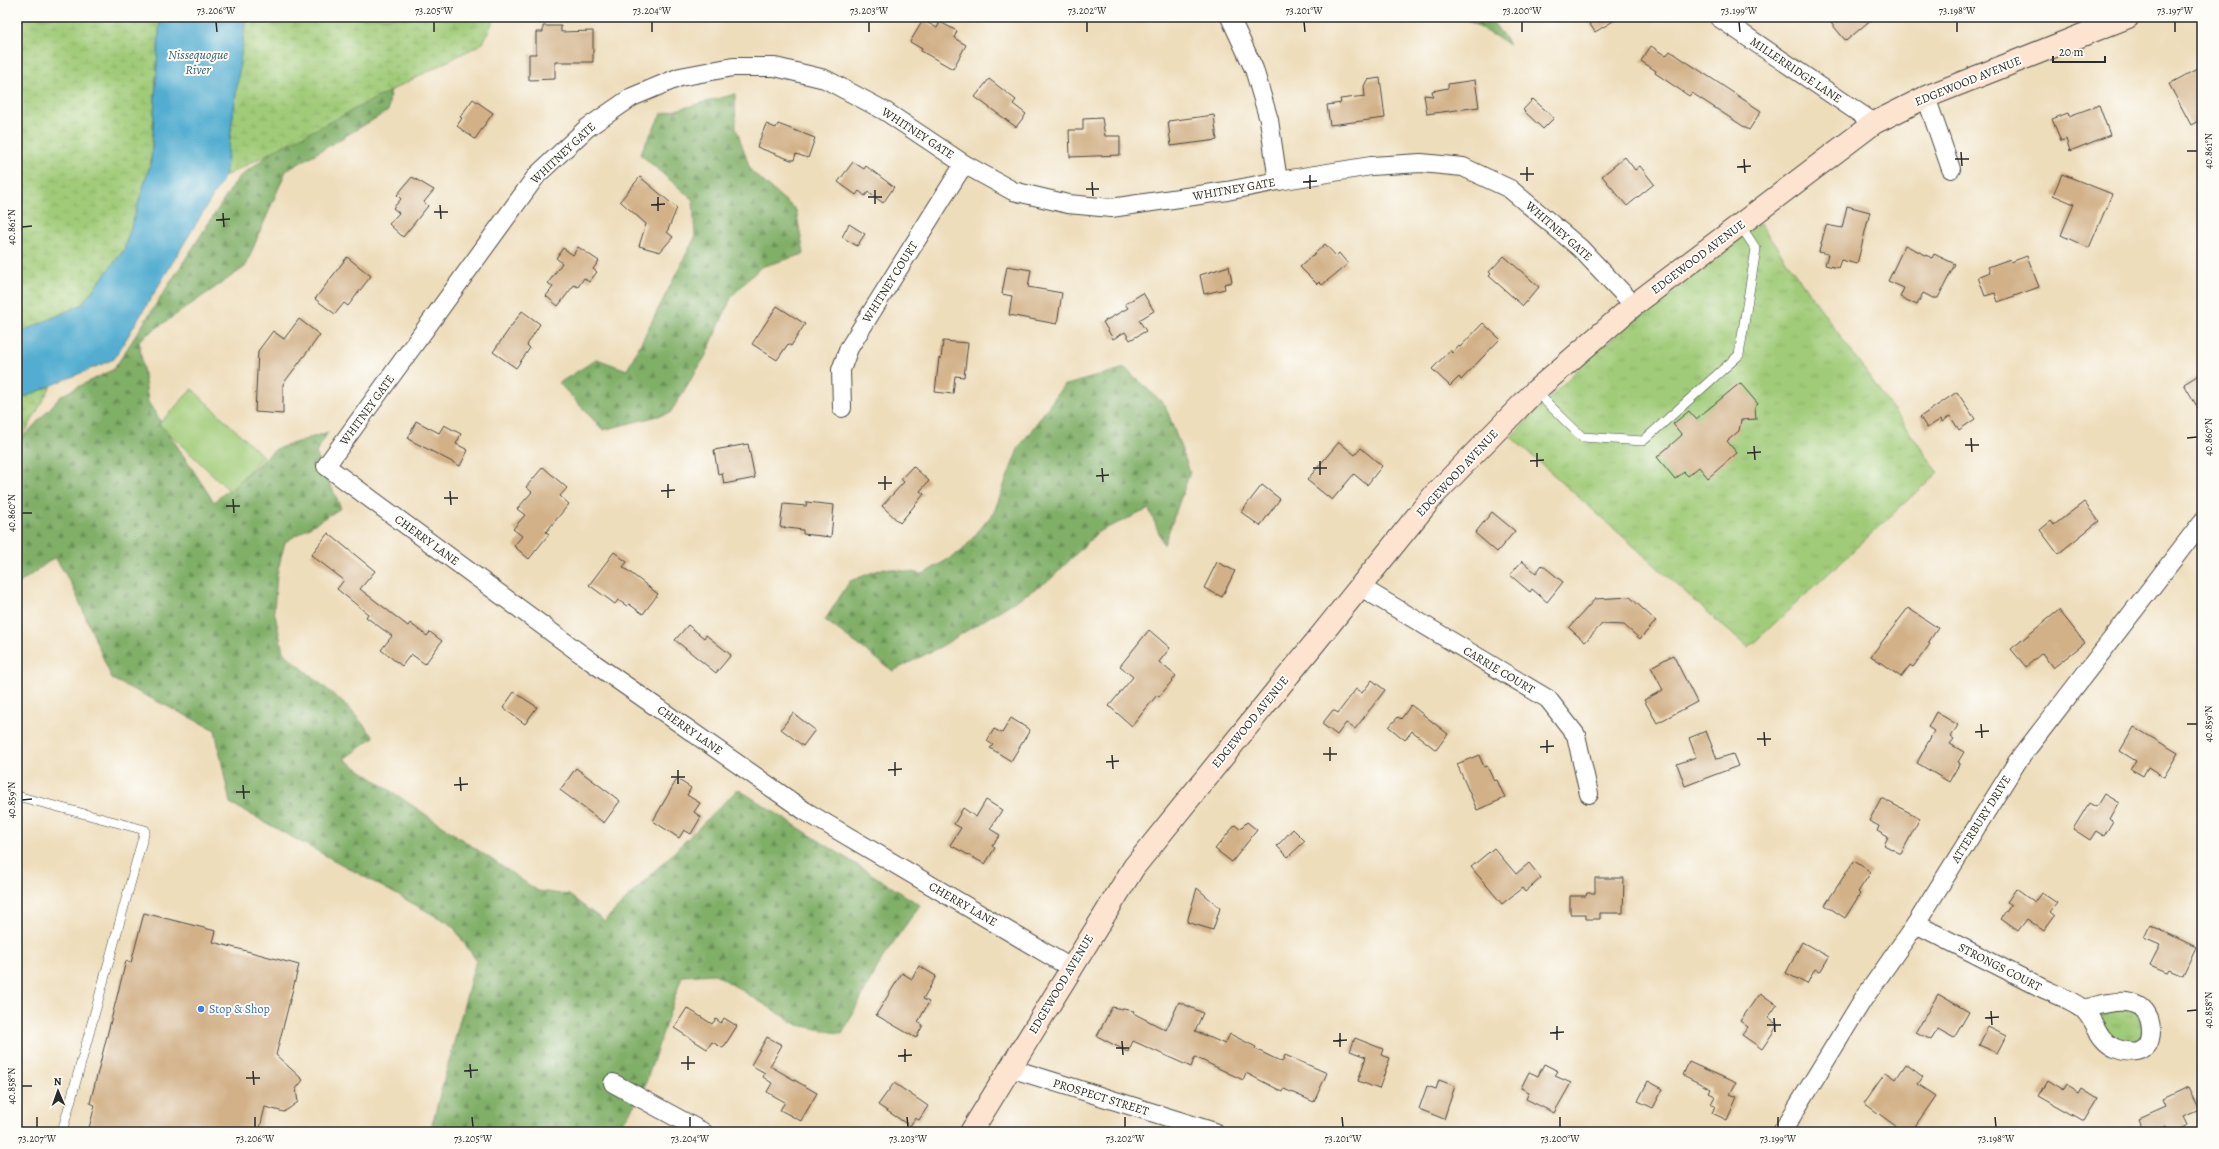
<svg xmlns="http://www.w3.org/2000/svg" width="2219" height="1149" viewBox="0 0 2219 1149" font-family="Alegreya,serif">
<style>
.grass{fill:url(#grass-tufts);stroke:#667b52}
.forest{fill:url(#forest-firs);stroke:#566d4a}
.wetland{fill:url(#wetland-marsh);stroke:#667b52}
.pitch{fill:#a0cb78;stroke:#667b52}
.water{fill:#52add0;stroke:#3e6c7e}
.building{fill:#d2b188}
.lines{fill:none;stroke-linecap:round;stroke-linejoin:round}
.lane-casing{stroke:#484641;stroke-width:10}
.street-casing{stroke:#484641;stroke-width:20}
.secondary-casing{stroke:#484641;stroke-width:24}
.lane{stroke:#fff;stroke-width:9}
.street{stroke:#fff;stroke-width:18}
.secondary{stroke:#fde4d1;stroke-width:22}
.ticks{fill:none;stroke:#2b2b2b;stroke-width:1.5}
.shop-dot{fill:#3f7fe0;stroke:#fdfcf7;stroke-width:1.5}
.labels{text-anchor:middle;stroke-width:4;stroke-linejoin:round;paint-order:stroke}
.street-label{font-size:12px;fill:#2b2b2b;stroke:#fdfcf7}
.shop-label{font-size:12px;fill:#366cbe;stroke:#fdfcf7;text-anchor:start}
.water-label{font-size:13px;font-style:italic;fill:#3b5f6d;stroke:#fdfcf7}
.neatline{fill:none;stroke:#2b2b2b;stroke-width:1.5}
.ticks-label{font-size:10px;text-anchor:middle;fill:#2b2b2b}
</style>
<defs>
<pattern id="grass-tufts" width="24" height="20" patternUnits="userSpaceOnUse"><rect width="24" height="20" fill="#a0cb78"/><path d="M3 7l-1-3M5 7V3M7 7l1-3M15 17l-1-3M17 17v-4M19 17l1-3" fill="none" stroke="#8aae68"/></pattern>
<pattern id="forest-firs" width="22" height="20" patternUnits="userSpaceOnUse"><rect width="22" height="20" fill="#80af68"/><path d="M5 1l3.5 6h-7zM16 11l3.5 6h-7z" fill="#698f56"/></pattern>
<pattern id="wetland-marsh" width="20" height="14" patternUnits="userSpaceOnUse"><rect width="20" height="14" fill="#a0cb78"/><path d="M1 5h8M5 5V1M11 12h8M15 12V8" fill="none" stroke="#8aae68"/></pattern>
</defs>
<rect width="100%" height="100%" fill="#fdfcf7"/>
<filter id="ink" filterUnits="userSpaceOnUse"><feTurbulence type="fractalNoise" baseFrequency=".025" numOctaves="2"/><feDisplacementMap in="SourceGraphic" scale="8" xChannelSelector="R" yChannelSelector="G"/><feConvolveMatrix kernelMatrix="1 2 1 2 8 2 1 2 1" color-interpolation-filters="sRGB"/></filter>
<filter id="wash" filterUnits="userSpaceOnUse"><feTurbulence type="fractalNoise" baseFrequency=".012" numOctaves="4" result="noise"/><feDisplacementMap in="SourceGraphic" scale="16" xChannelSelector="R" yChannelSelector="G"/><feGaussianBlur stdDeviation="0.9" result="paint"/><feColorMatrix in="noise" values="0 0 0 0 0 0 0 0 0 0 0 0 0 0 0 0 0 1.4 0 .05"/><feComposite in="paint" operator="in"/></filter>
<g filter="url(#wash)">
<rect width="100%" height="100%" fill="#edb"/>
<g class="grass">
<polygon points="1759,223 1938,472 1748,648 1511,437 1592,355"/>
<polygon points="2134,1008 2145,1027 2137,1047 2111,1038 2091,1013"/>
</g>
<g class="forest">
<polygon points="1462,17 1489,17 1510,45"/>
<polygon points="395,58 388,111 286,171 245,267 139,340 148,402 214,502 276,449 328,432 316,453 341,508 285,542 277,574 274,610 283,652 349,708 374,737 344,759 538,891 569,895 604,921 738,789 920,905 883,957 842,1034 798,1025 715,974 682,976 642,1094 616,1132 430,1132 476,960 452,925 230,803 215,730 112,679 73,587 55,557 17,585 17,444 62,395 114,369 238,178"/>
<polygon points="735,94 736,128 751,171 796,210 804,254 761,267 732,296 705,357 670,413 603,430 559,383 597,359 627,370 695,237 693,200 640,154 661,114"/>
<polygon points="1125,368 1165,405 1190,472 1164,545 1149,509 1098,532 1051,579 942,646 893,671 825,620 850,581 884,568 923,574 962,551 994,512 1018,449 1063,386"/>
</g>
<g class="wetland">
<polygon points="17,17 160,17 151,162 124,250 81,305 17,334"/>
<polygon points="246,17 495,17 483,43 225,176"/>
<polygon points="51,386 17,447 17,400"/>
</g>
<polygon class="pitch" points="192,389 263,456 230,491 159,424"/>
<polygon class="water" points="160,17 246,17 225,176 114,359 17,400 17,334 81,305 124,250 151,162"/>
<g id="blocks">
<g class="building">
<polygon points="1585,17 1620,17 1595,32"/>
<polygon points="1826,17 1874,17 1846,41"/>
<polygon points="923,20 937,28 940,22 957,31 954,38 966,45 953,69 921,51 922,49 910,42"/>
<polygon points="543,26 561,26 561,32 593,31 593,62 555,62 555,79 529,80 529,54 536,54 536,32 543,32"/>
<polygon points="1651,46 1666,56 1670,51 1761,111 1749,130 1692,93 1689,96 1655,73 1656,71 1641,61"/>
<polygon points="2197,69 2202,78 2202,119 2191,125 2169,84"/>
<polygon points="1380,78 1385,118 1330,125 1327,105 1341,103 1340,99 1365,96 1364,86 1367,80"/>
<polygon points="989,79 1016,100 1013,104 1026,114 1016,127 975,97"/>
<polygon points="1475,80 1479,107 1427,114 1424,95 1433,96 1432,91 1448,88 1448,84"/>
<polygon points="473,99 493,113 475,139 457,126 462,118 460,117"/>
<polygon points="1533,99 1554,118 1543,129 1523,110"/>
<polygon points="2099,105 2110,135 2070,151 2066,139 2061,141 2052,119 2068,113 2069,116"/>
<polygon points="1214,115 1217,140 1171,146 1168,121"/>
<polygon points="1102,118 1105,136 1120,136 1120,155 1070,157 1069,130 1083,130 1083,119"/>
<polygon points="766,124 776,128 778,124 815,138 808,158 796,154 794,160 791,160 757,147"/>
<polygon points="1625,157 1635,170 1640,166 1654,184 1627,206 1602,176"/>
<polygon points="853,162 864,169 866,166 894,187 883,203 868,192 865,196 859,191 856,195 838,182"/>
<polygon points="2062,174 2112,194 2089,248 2061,235 2074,204 2053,195"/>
<polygon points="412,177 434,190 424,202 428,206 403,237 389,224 399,213 393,208 401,199 397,195"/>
<polygon points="640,177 677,208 667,232 673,237 660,252 639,246 646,224 620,201"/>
<polygon points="1847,206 1870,212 1857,264 1841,260 1838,268 1825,265 1828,254 1819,252 1826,225 1842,228"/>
<polygon points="849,224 865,234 857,246 842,237"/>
<polygon points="1325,244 1336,256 1339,253 1348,264 1322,285 1319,282 1317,284 1300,267"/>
<polygon points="1905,245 1932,258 1934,254 1955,264 1938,298 1933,298 1923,293 1917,305 1900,297 1904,288 1888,281"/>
<polygon points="578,247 599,261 593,269 597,272 589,282 584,278 578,287 574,285 558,306 546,296 553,287 548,283 562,263 556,258 563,248 573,255"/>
<polygon points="1504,256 1539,287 1523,306 1489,276 1491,274 1489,272"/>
<polygon points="2027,256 2039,287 1998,302 1995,293 1985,296 1978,277 1990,272 1988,267 2010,259 2011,262"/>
<polygon points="347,257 371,276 348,306 344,303 335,314 315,299"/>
<polygon points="1007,266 1031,270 1028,287 1062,293 1057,324 1009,315 1012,296 1002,294"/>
<polygon points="1229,266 1232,282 1224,284 1225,289 1204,294 1200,275"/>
<polygon points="1143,293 1154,311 1139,320 1146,331 1130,340 1125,332 1113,339 1103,322 1128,308 1125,304"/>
<polygon points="777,306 805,324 791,346 788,344 777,360 752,344"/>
<polygon points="522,311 540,324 527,345 530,348 516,368 493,352"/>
<polygon points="299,319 320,335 283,384 283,414 255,412 258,351 273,331 284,339"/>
<polygon points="1483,323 1500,339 1461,380 1459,377 1450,386 1432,369 1450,350 1452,353 1458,346 1460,347"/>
<polygon points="943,341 968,343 964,377 955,376 953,394 935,392 939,358 941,359"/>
<polygon points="2202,373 2202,415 2184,384"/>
<polygon points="1740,383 1758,404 1755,407 1756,419 1741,420 1739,431 1727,441 1737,453 1708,478 1699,467 1688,476 1684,472 1675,479 1657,457 1682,435 1673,424 1689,411 1696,419"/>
<polygon points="1957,392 1975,419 1959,430 1950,416 1942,422 1941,419 1927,428 1920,417"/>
<polygon points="416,421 439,433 444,425 461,434 456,444 468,450 460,466 408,439"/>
<polygon points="1339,442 1355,455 1361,448 1382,466 1367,485 1354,474 1332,500 1307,480"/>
<polygon points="748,444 755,478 724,484 722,473 718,474 714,450"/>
<polygon points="913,466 929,481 920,491 924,494 900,523 882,506 904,482 901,479"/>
<polygon points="543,467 567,488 560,496 569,504 546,532 549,534 529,559 514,546 522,536 513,529 525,515 517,509 532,492 526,487"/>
<polygon points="1262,485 1280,499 1260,526 1241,512"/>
<polygon points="807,502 834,505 831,537 803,534 803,530 780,527 783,504 806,506"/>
<polygon points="2084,502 2099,521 2058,554 2040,530 2051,521 2054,525"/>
<polygon points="1492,512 1515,531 1497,552 1475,533"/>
<polygon points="328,533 375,571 360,589 408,626 410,623 427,636 430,632 442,641 425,664 411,654 402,666 381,650 392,636 366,617 368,614 337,589 344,580 311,555"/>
<polygon points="614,552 627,562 623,567 658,594 643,614 629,604 627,606 618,600 615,604 589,585"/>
<polygon points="1522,561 1536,573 1542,565 1563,582 1547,602 1532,589 1530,592 1510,575"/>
<polygon points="1217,562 1235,571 1222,597 1204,588"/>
<polygon points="1630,597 1656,621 1640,639 1624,625 1602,624 1585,642 1569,628 1595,599"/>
<polygon points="1908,608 1938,628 1928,643 1930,644 1913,667 1910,665 1901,677 1871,656"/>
<polygon points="2059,610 2085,643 2053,668 2042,653 2026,667 2011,649"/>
<polygon points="688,625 704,638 706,635 731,655 716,673 675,640"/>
<polygon points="1149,630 1170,648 1159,662 1176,676 1159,697 1157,695 1132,726 1109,706 1133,677 1120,666"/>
<polygon points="1673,655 1697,702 1657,723 1644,700 1663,690 1651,667"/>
<polygon points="1372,680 1385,690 1355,729 1346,723 1337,735 1322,724 1333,710 1338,713 1356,689 1362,693"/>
<polygon points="514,692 537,707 525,724 503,708"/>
<polygon points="1411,705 1448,734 1436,750 1412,731 1405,740 1389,727 1398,717 1401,719"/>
<polygon points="1936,712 1958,725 1951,737 1954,739 1950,744 1964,752 1958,762 1960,763 1949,782 1917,763 1934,731 1928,727"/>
<polygon points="793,713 815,730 803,746 781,729"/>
<polygon points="1011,718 1030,730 1011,761 990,748 993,745 987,741 994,729 1002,733"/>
<polygon points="2134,727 2178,753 2164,777 2148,767 2143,776 2131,769 2136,761 2120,751"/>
<polygon points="1706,731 1717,759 1733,754 1738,766 1685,786 1677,764 1696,757 1689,738"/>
<polygon points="1479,755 1484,767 1487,766 1494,781 1497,780 1505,798 1477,810 1457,764"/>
<polygon points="576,768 620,801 604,823 560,790"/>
<polygon points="677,779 691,788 687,795 700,803 694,812 701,817 691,834 684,830 679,838 653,821"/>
<polygon points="2104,794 2119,803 2110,819 2113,821 2104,836 2096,831 2090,840 2073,829 2089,803 2096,807"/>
<polygon points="1881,798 1920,818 1901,854 1884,845 1888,837 1877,831 1879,826 1869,821"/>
<polygon points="986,800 1002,810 990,829 1000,835 992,846 995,848 985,864 950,845 961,828 954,824 963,808 976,817"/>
<polygon points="1247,822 1257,830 1232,862 1215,849 1235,825 1240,829"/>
<polygon points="1293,829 1305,841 1288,857 1277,846"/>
<polygon points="1494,848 1516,874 1529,863 1541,878 1525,892 1522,888 1502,904 1471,867"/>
<polygon points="1854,861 1871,872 1858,892 1860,894 1845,918 1825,905"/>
<polygon points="1595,878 1624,878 1623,913 1600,913 1600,919 1586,919 1586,914 1570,914 1570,896 1586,896 1587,893 1595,893"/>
<polygon points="1197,888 1220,908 1213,930 1187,922"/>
<polygon points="2016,889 2035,903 2042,893 2057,903 2050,912 2055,916 2044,931 2027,919 2018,931 2001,919 2011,905 2007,902"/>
<polygon points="144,913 216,931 213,942 299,965 276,1055 303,1080 296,1089 298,1102 284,1112 265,1107 259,1132 88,1132 95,1105 90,1103 126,961 131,963"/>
<polygon points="2150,925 2196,947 2183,975 2169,969 2167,972 2150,965 2160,945 2144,938"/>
<polygon points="1802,942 1829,957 1820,972 1815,969 1807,984 1786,973"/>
<polygon points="919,966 936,976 923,999 929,1002 918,1022 923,1025 916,1038 876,1015 902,973 912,979"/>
<polygon points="1760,993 1777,1005 1768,1018 1778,1025 1762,1049 1742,1035 1748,1027 1740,1021"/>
<polygon points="1938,994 1969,1012 1954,1038 1938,1029 1931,1040 1916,1032"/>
<polygon points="1179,1002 1203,1013 1195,1031 1225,1044 1230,1034 1256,1047 1255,1049 1282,1062 1285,1055 1327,1073 1314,1102 1284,1089 1283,1092 1246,1073 1243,1080 1195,1057 1191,1067 1133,1041 1128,1052 1097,1036 1112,1007 1134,1011 1133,1013 1166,1030"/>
<polygon points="687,1008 712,1024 716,1019 721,1023 724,1018 737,1026 723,1048 712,1042 707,1049 674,1028"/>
<polygon points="1988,1027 2006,1036 1997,1053 1979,1045"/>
<polygon points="767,1037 782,1045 770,1066 817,1093 801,1121 780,1110 785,1102 767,1092 772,1083 763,1077 765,1073 751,1065"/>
<polygon points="1355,1038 1383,1049 1381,1055 1390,1058 1379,1089 1358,1081 1366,1057 1350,1051"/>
<polygon points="1689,1062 1736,1083 1730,1094 1737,1097 1727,1120 1712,1113 1715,1106 1711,1104 1715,1096 1709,1093 1711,1089 1683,1075"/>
<polygon points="1544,1064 1558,1071 1555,1076 1571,1083 1554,1113 1526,1099 1529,1092 1521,1088 1529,1072 1538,1076"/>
<polygon points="1906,1064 1923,1077 1918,1084 1936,1096 1911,1132 1904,1132 1864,1103 1886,1072 1896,1079"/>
<polygon points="1439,1080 1455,1086 1444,1119 1419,1109 1427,1086 1436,1089"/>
<polygon points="2047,1080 2063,1090 2066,1085 2079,1093 2082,1088 2098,1098 2084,1121 2038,1095"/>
<polygon points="1648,1081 1663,1089 1653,1108 1638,1101"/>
<polygon points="894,1083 928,1106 919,1120 915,1118 910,1126 878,1105"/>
<polygon points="2188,1087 2199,1109 2182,1117 2186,1125 2171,1132 2168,1132 2165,1126 2153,1132 2145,1132 2139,1118 2166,1106 2163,1099"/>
</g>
</g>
</g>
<g filter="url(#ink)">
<use href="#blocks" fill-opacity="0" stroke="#484641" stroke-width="1"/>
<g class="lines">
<defs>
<g id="lane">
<polyline points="1535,391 1582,437 1643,441 1739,355 1756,249 1740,225"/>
<polyline points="17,796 145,830 62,1132"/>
</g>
<g id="street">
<polyline points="1230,17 1254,69 1269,120 1278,181"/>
<polyline points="1718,17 1874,123"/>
<polyline points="1926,97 1951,169"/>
<polyline points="842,408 841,370 849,348 964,164"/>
<polyline points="1359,586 1548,699 1576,735 1589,794"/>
<path d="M1916,924c41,21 83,42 124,63 12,6 34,14 43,22 13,12 14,31 32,39 13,5 31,7 35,-9 2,-7 1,-14 -1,-21 -11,-26 -46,-14 -66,-9"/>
<polyline points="1071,968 805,811 592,662 326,466 537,175 587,128 632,97 680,77 733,67 775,67 825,79 885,111 964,164 1013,191 1068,204 1111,208 1227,191 1278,181 1371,166 1421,163 1463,167 1510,189 1580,248 1634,305"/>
<polyline points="1010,1068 1215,1132"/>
<polyline points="613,1083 703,1132"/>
<polyline points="1782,1132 1862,1001 1916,924 2017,762 2202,522"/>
</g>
<polyline id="secondary" points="971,1132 1134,867 1434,495 1535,391 1634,305 1874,123 1926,97 2128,17"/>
</defs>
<use href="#lane" class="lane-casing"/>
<use href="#street" class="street-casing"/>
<use href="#secondary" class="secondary-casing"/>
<use href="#lane" class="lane"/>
<use href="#street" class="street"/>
<use href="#secondary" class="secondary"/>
</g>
</g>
<path class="ticks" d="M216,22l1,10M434,22v10M652,22v10M869,22v10M1087,22v10M1304,22l1,10M1522,22v10M1739,22l1,10M1957,22v10M2175,22v10M2187,151h10M1961,152l1,14M1744,159l1,14M1955,159h14M1527,167v14M1737,167l14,-1M1520,174h14M1310,175v14M1092,182l1,14M1303,182l14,-1M1086,189h13M875,190v14M658,197v14M868,197h14M440,205l1,14M651,205l14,-1M434,212h14M223,213l1,14M216,220l14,-1M22,227l10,-1M1971,438l1,14M2187,438l10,-1M1965,445h14M1754,446l1,14M1537,453v14M1747,453l14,-1M1320,461v14M1530,461l14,-1M1102,468l1,14M1313,468h14M885,476v14M1096,476l13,-1M878,483h14M668,484v14M450,491l1,14M661,491l14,-1M444,498h14M233,499l1,14M226,506h14M22,513h10M1981,724l1,14M2187,724h10M1764,732l1,14M1975,732l14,-1M1757,739h14M1547,740v13M1330,747v14M1540,747l14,-1M1323,754h14M1112,755l1,14M895,762v14M1106,762l13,-1M678,770v14M888,770l14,-1M460,777l1,14M671,777h14M243,785l1,14M454,785l14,-1M236,792h14M22,800l10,-1M1991,1011l1,14M2187,1011l10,-1M1774,1018l1,14M1985,1018l14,-1M1767,1025h14M1557,1026v14M1340,1033v14M1550,1033l14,-1M1122,1041l1,14M1333,1041l14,-1M1116,1048h13M905,1049v13M688,1056v14M898,1056l14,-1M681,1063h14M470,1064l1,14M253,1071l1,14M464,1071l14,-1M246,1078h14M22,1086h10M37,1117v10M255,1117v10M472,1117l1,10M690,1117v10M907,1117l1,10M1125,1117v10M1342,1117l1,10M1560,1117v10M1778,1117v10M1995,1117l1,10"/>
<circle class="shop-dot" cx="201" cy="1009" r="4"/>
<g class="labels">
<g class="street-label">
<text transform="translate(1796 70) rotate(34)" y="4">MILLERRIDGE LANE</text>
<text transform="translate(1968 81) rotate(-22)" y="4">EDGEWOOD AVENUE</text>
<text transform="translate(918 133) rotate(33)" y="4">WHITNEY GATE</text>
<text transform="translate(563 153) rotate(-43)" y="4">WHITNEY GATE</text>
<text transform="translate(1234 189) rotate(-10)" y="4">WHITNEY GATE</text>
<text transform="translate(1559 231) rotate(41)" y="4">WHITNEY GATE</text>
<text transform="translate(1698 257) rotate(-37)" y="4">EDGEWOOD AVENUE</text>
<text transform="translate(890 282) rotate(-58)" y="4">WHITNEY COURT</text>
<text transform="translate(367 410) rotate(-54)" y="4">WHITNEY GATE</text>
<text transform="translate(1457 473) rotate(-47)" y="4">EDGEWOOD AVENUE</text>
<text transform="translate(427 540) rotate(36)" y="4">CHERRY LANE</text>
<text transform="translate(1499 670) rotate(31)" y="4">CARRIE COURT</text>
<text transform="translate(1250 722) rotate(-51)" y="4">EDGEWOOD AVENUE</text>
<text transform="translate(690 730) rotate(35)" y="4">CHERRY LANE</text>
<text transform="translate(1981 819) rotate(-58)" y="4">ATTERBURY DRIVE</text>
<text transform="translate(963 904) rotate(30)" y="4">CHERRY LANE</text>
<text transform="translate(2000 967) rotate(27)" y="4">STRONGS COURT</text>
<text transform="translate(1061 984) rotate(-59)" y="4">EDGEWOOD AVENUE</text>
<text transform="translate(1101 1097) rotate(17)" y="4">PROSPECT STREET</text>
</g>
<g class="shop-label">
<text x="209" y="1013">Stop &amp; Shop</text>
</g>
<g class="water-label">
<text x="198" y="59">Nissequogue<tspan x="198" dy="15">River</tspan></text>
</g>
</g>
<rect width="2219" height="1149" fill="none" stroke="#fdfcf7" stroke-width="44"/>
<g transform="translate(58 1091) rotate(358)" stroke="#fdfcf7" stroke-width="3" paint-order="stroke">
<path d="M0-3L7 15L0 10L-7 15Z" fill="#2b2b2b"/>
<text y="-6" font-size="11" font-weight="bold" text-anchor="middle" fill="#2b2b2b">N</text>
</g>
<path d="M2053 56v6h52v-6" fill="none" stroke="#2b2b2b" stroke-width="2"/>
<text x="2059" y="56" font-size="12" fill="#2b2b2b" stroke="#fdfcf7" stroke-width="3" paint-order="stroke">20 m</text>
<rect x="22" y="22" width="2175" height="1105" class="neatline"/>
<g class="ticks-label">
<text x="216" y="14">73.206°W</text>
<text x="434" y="14">73.205°W</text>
<text x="652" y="14">73.204°W</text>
<text x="869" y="14">73.203°W</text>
<text x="1087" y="14">73.202°W</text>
<text x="1304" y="14">73.201°W</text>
<text x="1522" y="14">73.200°W</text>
<text x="1739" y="14">73.199°W</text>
<text x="1957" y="14">73.198°W</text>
<text x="2175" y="14">73.197°W</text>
<text transform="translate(2208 151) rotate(-90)" y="4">40.861°N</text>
<text transform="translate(11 227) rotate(-90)" y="4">40.861°N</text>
<text transform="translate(2208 437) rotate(-90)" y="4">40.860°N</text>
<text transform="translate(11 513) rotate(-90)" y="4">40.860°N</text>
<text transform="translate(2208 724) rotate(-90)" y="4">40.859°N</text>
<text transform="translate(11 800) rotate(-90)" y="4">40.859°N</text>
<text transform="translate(2208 1010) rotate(-90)" y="4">40.858°N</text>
<text transform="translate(11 1086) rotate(-90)" y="4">40.858°N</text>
<text x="37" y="1142">73.207°W</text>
<text x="255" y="1142">73.206°W</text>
<text x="473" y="1142">73.205°W</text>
<text x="690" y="1142">73.204°W</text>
<text x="908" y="1142">73.203°W</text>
<text x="1125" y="1142">73.202°W</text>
<text x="1343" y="1142">73.201°W</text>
<text x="1560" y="1142">73.200°W</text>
<text x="1778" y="1142">73.199°W</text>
<text x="1996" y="1142">73.198°W</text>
</g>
</svg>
